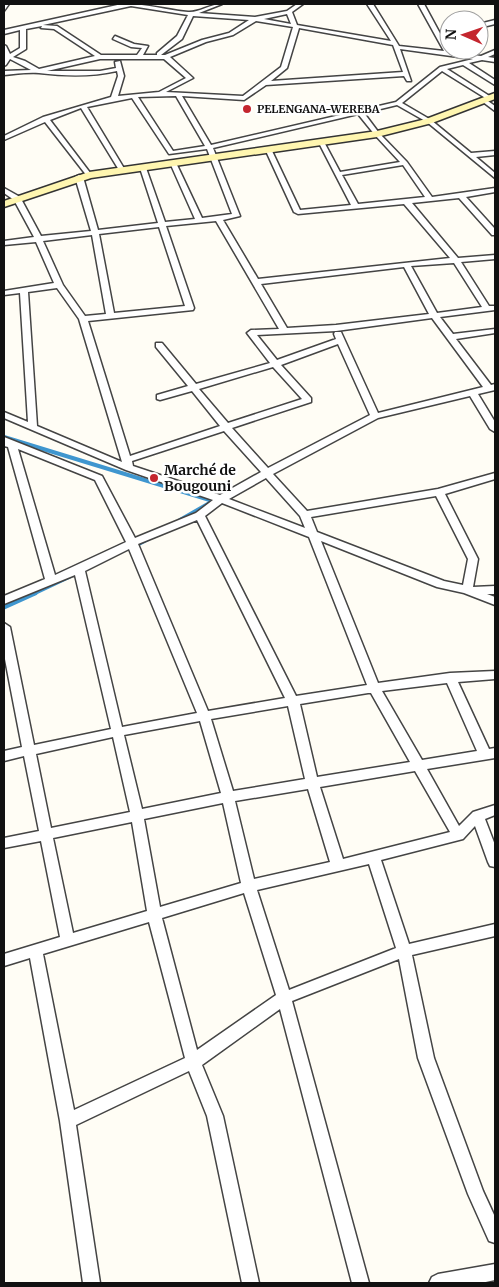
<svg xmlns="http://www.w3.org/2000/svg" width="499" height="1287" viewBox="0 0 499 1287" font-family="Merriweather,serif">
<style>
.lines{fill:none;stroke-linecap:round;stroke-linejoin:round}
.stream-far1{stroke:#3f96cf;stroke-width:4}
.stream{stroke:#3f96cf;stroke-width:5}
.street-casing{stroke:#444;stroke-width:3}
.secondary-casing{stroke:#333;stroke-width:3}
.street{fill:#fff;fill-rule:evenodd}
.secondary{fill:#fff6b0;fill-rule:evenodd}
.poi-dot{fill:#c4262e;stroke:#fff;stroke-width:2}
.labels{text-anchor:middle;stroke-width:5;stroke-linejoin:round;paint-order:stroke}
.far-poi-label{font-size:11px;font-weight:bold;fill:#111;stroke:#fff;text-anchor:start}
.poi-label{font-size:14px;font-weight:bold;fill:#111;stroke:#fff;text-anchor:start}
</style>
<rect width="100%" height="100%" fill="#fffdf5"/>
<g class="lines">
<g class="stream-far1">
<polyline points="4,437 213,501 180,520"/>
<polyline points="135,546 150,538"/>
<polyline points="33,594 71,576"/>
</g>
<polyline class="stream" points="4,607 35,593"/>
<defs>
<g id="street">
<polygon points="4,4 9,4 4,11"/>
<path d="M122,4c22,-1 44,6 66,8 11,1 22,-8 34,-8l-23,9 56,4 32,-6 10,-7h6l-11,8 5,13 94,16 -24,-37h6l26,42 45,5 -26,-47h6l26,48 31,4 14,-6v4l-7,3 7,1v4l-13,-2 -13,3 26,17v5l-32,-20 -16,4 44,28v2h-4l-45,-28 -40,32 29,17 40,33 24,-2v4l-19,2 19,16v5l-68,-56 -30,-17 -33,8 15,20 28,29 25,35 63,-9v4l-29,5 29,32v6h-3l-33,-37 -47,5 46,55 37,-3v4l-34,3 28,44h6v4l-55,7 13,17 42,-5v4l-39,6 35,46 4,-1v6l-17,4 17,28v10l-5,-3 -20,-33 -92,22 -105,56 34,37 131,-22 57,-16v6l-50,15 33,65 -5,28 22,-1v8h-8l8,3v8l-31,-12 -27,-6 -116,-46 57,142 72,-10 45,-2v8l-37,3 31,67 6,-1v10l-68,11 32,57 14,-14 22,-7v10l-10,4 10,26v22l-5,-1 -2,-4 -13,-36 -12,13 -82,21 28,84 86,-20v12l-83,19 22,103 49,133 12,26v26l-6,-2 -21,-47 -50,-136 -19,-99 -107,42 77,282h-17l-72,-274 -78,56 21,51 36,167h-17l-35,-167 -18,-45 -113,54 24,158h-17l-23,-162 -30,-163 -26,8v-12l56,-17 -19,-96 -37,7v-10l35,-7 -15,-75 -20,5v-10l18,-4 -18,-93v-31l6,4 24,118 77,-16 -36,-154 -71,29v-8l41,-17 -37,-132 -4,-1v-9l98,39 33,62 61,-25 17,-13 -87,-30 -122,-52v-6l24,10 -8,-129 -16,2v-4l50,-8 -18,-41 -32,3v-4l30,-4 -20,-37 -10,-7v-5l16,9 21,39 50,-5 -16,-54 4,-2 4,2 15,53 60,-7 -18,-55 3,-2 3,2 19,54 30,-3 -24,-54 3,-2 3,2 25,53 30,-4 -25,-65 -38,5 -37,-56 -45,9 38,63 -1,1 -5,-1 -38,-62 -31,12 41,54v2h-4l-42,-54 -41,18v-4l39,-19 68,-20 7,-21 -1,-5c-26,6 -52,5 -78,2 -11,-1 -24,1 -35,2v-4l27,-1 -21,-11 -4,6 -2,1v-21l2,1 4,8 10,-6v-18l-16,4v-4zM131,6l57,9 -11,21 -20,17v2h-14l5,-9 -14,-2 -19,-8 -2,3 18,8 11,1 -5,7h-36l-44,-29 -14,-1zM287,14l4,10 -27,-5zM193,16l56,4 -20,13 -27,7 -37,15h-4l21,-16zM256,21l37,6 -12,40 -38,29 -77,-4 27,-14 -23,-21 36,-15 27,-7zM42,26l-1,2 13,1 41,27 -56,13 -14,-8 -12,-4 13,-8v-20zM299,28l94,17 10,27 -132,9 16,-13zM400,49l73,10 -33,8 -44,35 -185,43 -29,-49 62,4 22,-15 138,-9 3,5h4zM100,59h64l22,19 -27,14 -41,4 6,-20 -4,-15 -5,1 1,6 -16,3h-53zM176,96l29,50 -32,5 -35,-54zM358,114l17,21 25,27 -60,10 -16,-30h-4l-1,1 32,62 -51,5 -28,-59 -5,-1 -1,1 28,61 4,2 106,-10 46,54 -192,21 -35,-59 17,-4 -27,-68zM403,165l22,32 -67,7 -16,-29zM216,221l63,108 -28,1 -4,3 23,30 -74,21 -34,-41h-6v4l32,39 -31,9v4l3,1 32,-9 28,35 -90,30 -42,-135 105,-11 1,-2 -28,-82zM159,227l26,79 -71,7 -15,-79zM92,235l14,79 -21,2 -22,-31 -20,-44zM454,263l28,44 -45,6 -26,-47zM404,267l25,47 -93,11 -49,3 -26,-44zM57,288l22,31 43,143 -85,-36 -9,-134zM432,318l51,69 -105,26 -37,-81h-6l-1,2 2,5 -59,21 -20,-25 79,-4zM338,344l32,71 -102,53 -36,-40 79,-26v-4l-30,-33zM273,367l29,32 -74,24 -29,-34zM224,431l37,41 -41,23 -87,-29 -1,-5zM18,449l77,31 31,62 -71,33zM266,478l34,38 5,12 -76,-29zM436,496l32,63 -5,26 -19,-4 -127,-49 -6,-15zM222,503l87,34 58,148 -71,11 -91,-180zM197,520l88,178 -77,13 -70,-167zM129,549l68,164 -75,14 -37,-156zM447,683l30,68 -55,9 -40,-69zM368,693h3l39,69 -93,15 -17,-73zM288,706l17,73 -72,12 -22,-72zM200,721l21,72 -79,16 -18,-74zM113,737l17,75 -79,16 -15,-74zM415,771l35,61 -107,27 -23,-72zM308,789l22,73 -76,17 -19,-78zM223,803l18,80 -81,24 -16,-88zM132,822l15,89 -74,22 -20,-95zM369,864l27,84 -107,42 -32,-100zM244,893l32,102 -79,55 -35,-132zM149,922l36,136 -111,52 -31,-156z"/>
<polygon points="495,20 495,24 479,28 479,24"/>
<polygon points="485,99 495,106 495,111 483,102 482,101"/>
<polygon points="495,1264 495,1280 481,1283 429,1283 432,1277 438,1274"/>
</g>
<polygon id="secondary" points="495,93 495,99 432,123 377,137 91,178 4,207 4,201 89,172 377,131 426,119"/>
</defs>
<use href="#street" class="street-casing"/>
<use href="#secondary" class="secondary-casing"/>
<use href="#street" class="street"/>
<use href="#secondary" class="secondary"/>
</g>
<g class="poi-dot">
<circle cx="247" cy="109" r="5"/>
<circle cx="154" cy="478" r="5"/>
</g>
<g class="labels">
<g class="far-poi-label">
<text x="257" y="113">PELENGANA-WEREBA</text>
</g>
<g class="poi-label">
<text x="164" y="475">Marché de<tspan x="164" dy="16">Bougouni</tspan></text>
</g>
</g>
<rect width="499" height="1287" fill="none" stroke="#111111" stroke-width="10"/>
<g transform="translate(464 35) rotate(272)"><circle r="24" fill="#ffffff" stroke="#a0a0a0"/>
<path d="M0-4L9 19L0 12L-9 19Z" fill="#c4262e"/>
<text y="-8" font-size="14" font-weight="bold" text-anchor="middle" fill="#111111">N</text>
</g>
</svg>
